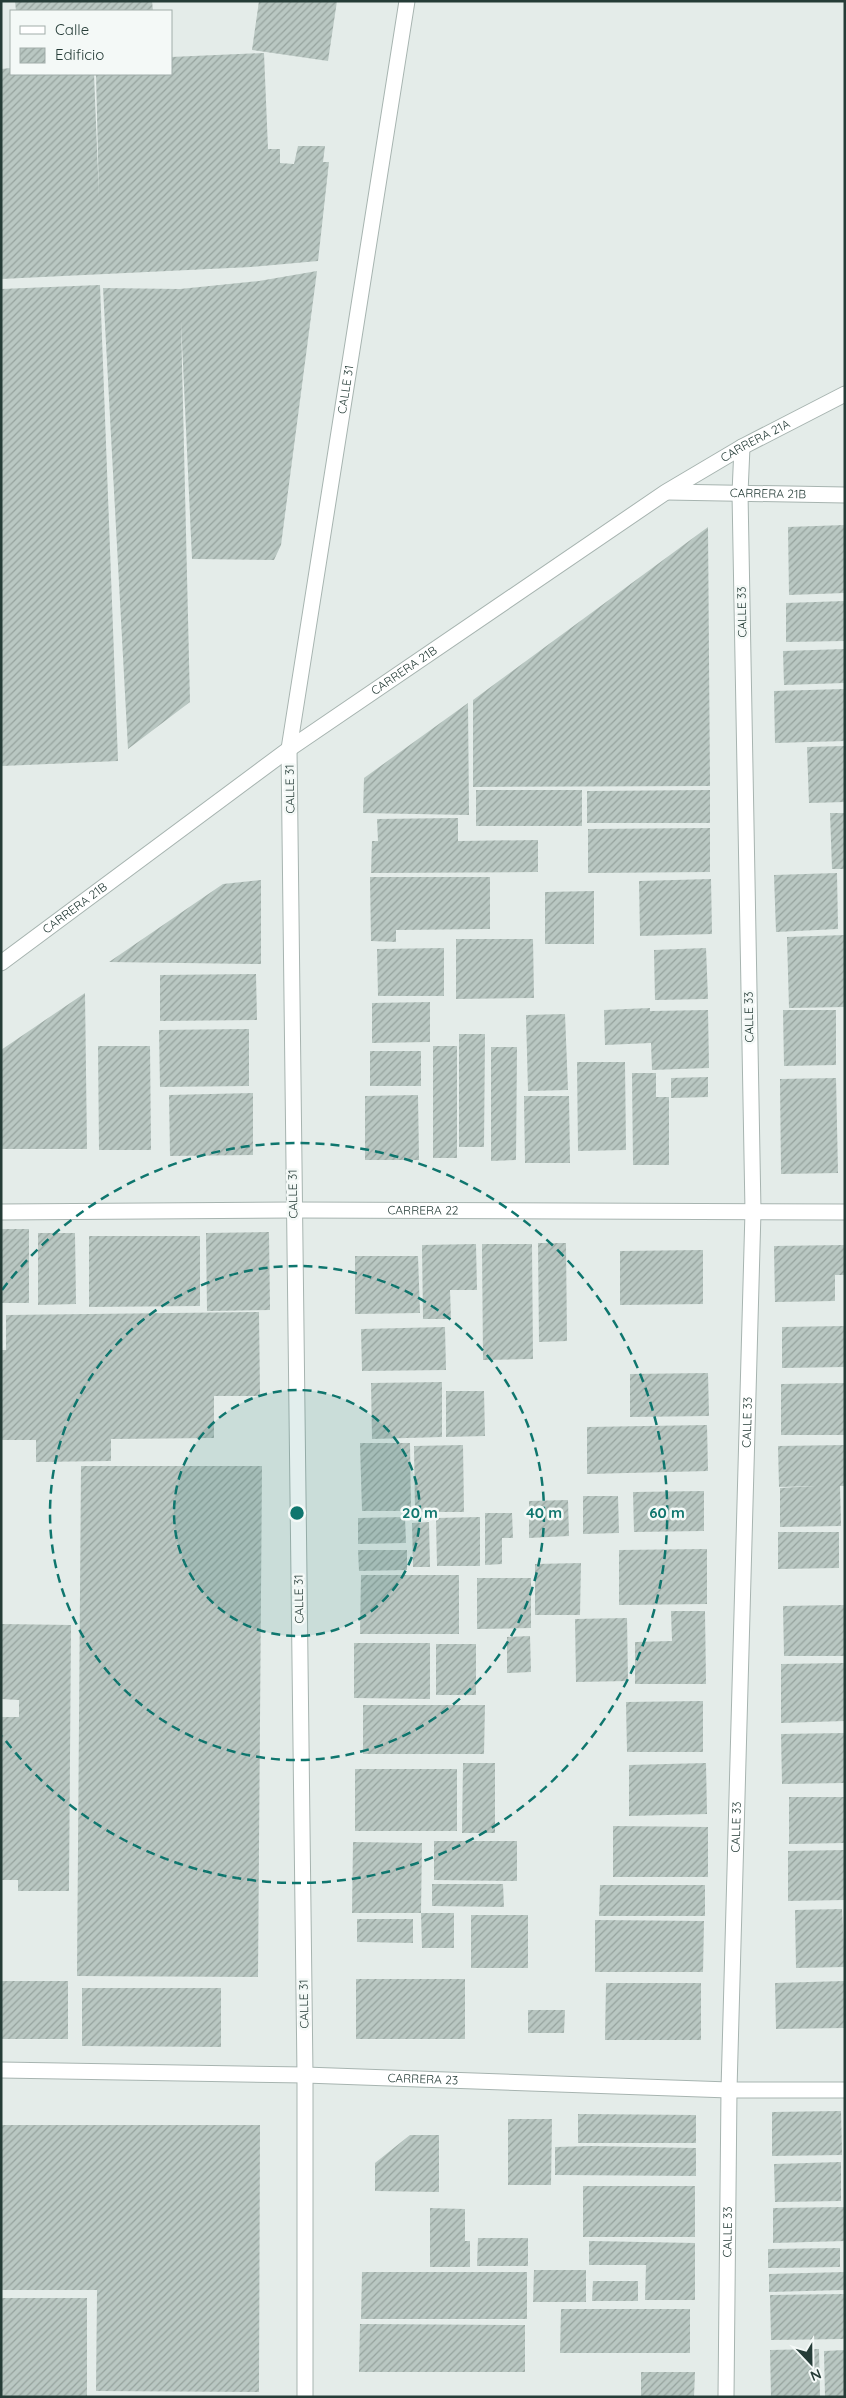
<svg xmlns="http://www.w3.org/2000/svg" width="846" height="2398" viewBox="0 0 846 2398" font-family="Quicksand,sans-serif">
<style>
.building{fill:url(#building-hatch)}
.lines{fill:none;stroke-linecap:round;stroke-linejoin:round}
.minor-casing{stroke:#a7b4b0;stroke-width:17}
.minor{stroke:#fff;stroke-width:15}
.ring{fill:none;stroke:#0f766e;stroke-width:2.5;stroke-dasharray:9 6}
.labels{text-anchor:middle;stroke-width:5;stroke-linejoin:round;paint-order:stroke}
.street-label{font-size:12px;fill:#253c37;stroke:#f4f9f7}
.centre{fill:#0f766e;stroke:#f4f9f7;stroke-width:2.5}
.ring-label{font-size:15px;text-anchor:middle;font-weight:bold;fill:#0f766e;stroke:#f4f9f7;stroke-width:5;stroke-linejoin:round;paint-order:stroke}
</style>
<defs>
<pattern id="building-hatch" width="6" height="6" patternUnits="userSpaceOnUse" patternTransform="scale(1.25)"><rect width="6" height="6" fill="#b9c7c2"/><path d="M-1 1l2-2M0 6l6-6M5 7l2-2" fill="none" stroke="#96a39e"/></pattern>
</defs>
<rect width="100%" height="100%" fill="#e4ece9"/>
<g class="building">
<polygon points="15,1 152,1 153,11 16,11"/>
<polygon points="259,1 337,1 328,61 252,50"/>
<polygon points="264,53 268,149 280,149 280,163 294,164 298,146 325,146 323,162 329,162 318,261 251,267 1,279 1,69 11,68 11,74 94,74 99,198 96,74 171,74 171,57"/>
<polygon points="317,271 281,545 274,560 192,559 181,321 190,702 128,749 103,288 180,289 259,281"/>
<polygon points="100,285 118,761 2,766 1,289"/>
<polygon points="845,525 845,593 789,595 788,527"/>
<polygon points="708,527 710,786 473,787 473,700"/>
<polygon points="845,601 845,641 786,642 786,603"/>
<polygon points="845,649 845,683 784,685 783,651"/>
<polygon points="845,689 845,741 775,743 774,691"/>
<polygon points="468,703 469,815 363,813 364,778"/>
<polygon points="845,746 845,802 809,803 807,747"/>
<rect x="476" y="790" width="106" height="36"/>
<polygon points="710,790 710,823 587,823 587,791"/>
<polygon points="830,813 845,813 845,869 832,869"/>
<polygon points="458,818 458,841 538,840 538,872 371,873 372,841 378,841 377,819"/>
<polygon points="710,828 710,872 588,873 588,829"/>
<polygon points="837,873 838,929 776,932 774,875"/>
<polygon points="370,877 490,877 490,929 396,930 396,942 371,941"/>
<polygon points="711,879 712,934 640,936 639,881"/>
<polygon points="261,880 261,964 109,962 223,884"/>
<polygon points="594,891 594,944 545,944 545,892"/>
<polygon points="845,935 845,1007 789,1008 787,937"/>
<polygon points="456,939 533,939 534,998 456,999"/>
<polygon points="444,948 444,996 378,996 377,949"/>
<polygon points="706,948 708,999 655,1000 654,950"/>
<polygon points="256,974 257,1020 160,1021 160,975"/>
<polygon points="85,993 87,1149 1,1149 1,1050"/>
<polygon points="430,1002 430,1042 372,1043 372,1003"/>
<polygon points="650,1008 650,1011 708,1010 709,1068 652,1070 651,1043 605,1045 604,1010"/>
<polygon points="783,1010 836,1010 836,1065 784,1066"/>
<polygon points="565,1014 568,1090 528,1091 526,1015"/>
<polygon points="249,1029 249,1086 160,1087 159,1030"/>
<polygon points="459,1034 485,1034 484,1147 459,1147"/>
<polygon points="98,1046 150,1046 151,1150 99,1150"/>
<rect x="433" y="1046" width="24" height="112"/>
<polygon points="491,1047 517,1047 516,1160 491,1161"/>
<rect x="370" y="1051" width="51" height="35"/>
<polygon points="577,1062 625,1062 626,1150 578,1151"/>
<polygon points="632,1073 656,1073 656,1097 669,1097 669,1165 633,1165"/>
<polygon points="708,1077 708,1097 671,1098 671,1078"/>
<polygon points="836,1078 838,1173 781,1174 780,1079"/>
<polygon points="253,1093 253,1155 170,1156 169,1095"/>
<polygon points="418,1095 419,1160 365,1160 365,1096"/>
<polygon points="524,1096 569,1096 570,1163 525,1163"/>
<rect x="1" y="1229" width="28" height="74"/>
<polygon points="269,1232 270,1310 207,1311 206,1233"/>
<polygon points="38,1233 75,1233 76,1304 38,1305"/>
<polygon points="89,1236 200,1236 200,1306 89,1307"/>
<polygon points="538,1243 566,1243 567,1341 539,1342"/>
<polygon points="476,1244 477,1290 450,1290 451,1319 423,1319 422,1245"/>
<polygon points="482,1244 532,1244 533,1359 483,1360"/>
<polygon points="845,1245 845,1275 835,1275 835,1301 775,1302 774,1246"/>
<polygon points="703,1250 703,1304 620,1305 620,1251"/>
<polygon points="355,1256 418,1256 420,1313 355,1314"/>
<polygon points="259,1312 260,1396 214,1396 214,1438 111,1439 111,1461 36,1462 36,1440 1,1440 1,1350 6,1350 6,1315"/>
<polygon points="845,1326 845,1367 782,1368 782,1327"/>
<polygon points="445,1327 446,1370 362,1371 361,1329"/>
<polygon points="708,1373 709,1416 630,1417 630,1374"/>
<polygon points="442,1382 442,1437 372,1439 371,1383"/>
<polygon points="845,1383 845,1435 781,1435 781,1384"/>
<polygon points="446,1391 484,1391 485,1436 446,1437"/>
<polygon points="707,1425 708,1471 587,1474 587,1427"/>
<polygon points="360,1443 410,1443 411,1511 362,1511"/>
<polygon points="463,1445 464,1512 415,1512 414,1446"/>
<polygon points="845,1445 845,1486 840,1486 841,1526 780,1527 780,1488 815,1486 779,1487 778,1446"/>
<polygon points="81,1466 262,1466 258,1977 77,1976"/>
<polygon points="704,1491 704,1531 634,1532 633,1492"/>
<polygon points="583,1496 618,1496 619,1533 583,1534"/>
<polygon points="568,1500 569,1536 529,1538 529,1501"/>
<polygon points="485,1513 512,1513 513,1538 502,1538 502,1564 485,1565"/>
<polygon points="405,1517 406,1543 358,1544 358,1518"/>
<polygon points="480,1517 480,1566 437,1566 436,1518"/>
<polygon points="429,1522 430,1567 413,1567 412,1523"/>
<polygon points="778,1532 839,1532 839,1568 778,1569"/>
<polygon points="707,1549 707,1604 619,1605 619,1550"/>
<polygon points="358,1550 407,1550 407,1570 359,1571"/>
<polygon points="581,1563 580,1615 535,1615 535,1564"/>
<polygon points="361,1575 459,1575 459,1634 360,1634"/>
<polygon points="477,1578 531,1578 531,1628 477,1629"/>
<polygon points="845,1605 845,1656 784,1656 783,1606"/>
<polygon points="671,1611 705,1611 706,1684 635,1684 635,1642 672,1641"/>
<polygon points="627,1618 628,1681 576,1682 575,1619"/>
<polygon points="1,1624 71,1625 69,1891 18,1891 18,1880 1,1880 1,1717 19,1717 19,1700 1,1699"/>
<polygon points="530,1636 531,1672 507,1673 507,1637"/>
<polygon points="354,1643 430,1643 430,1699 354,1698"/>
<rect x="436" y="1644" width="40" height="51"/>
<polygon points="845,1663 845,1721 781,1723 781,1664"/>
<polygon points="703,1701 703,1752 627,1752 626,1702"/>
<polygon points="363,1705 485,1705 484,1754 363,1754"/>
<polygon points="845,1733 845,1783 782,1784 781,1734"/>
<polygon points="463,1763 495,1763 495,1833 462,1833"/>
<polygon points="706,1763 707,1814 629,1816 629,1765"/>
<rect x="355" y="1769" width="102" height="62"/>
<polygon points="789,1797 845,1797 845,1843 789,1844"/>
<polygon points="613,1826 708,1827 708,1877 613,1877"/>
<polygon points="434,1841 517,1841 517,1881 434,1880"/>
<polygon points="353,1842 422,1843 421,1913 352,1913"/>
<polygon points="845,1850 845,1900 788,1901 788,1851"/>
<polygon points="432,1884 503,1884 504,1907 432,1906"/>
<polygon points="600,1885 705,1885 705,1916 599,1916"/>
<polygon points="842,1909 845,1967 796,1968 795,1910"/>
<polygon points="421,1913 454,1913 454,1948 422,1948"/>
<rect x="471" y="1915" width="57" height="53"/>
<polygon points="357,1919 413,1919 413,1943 357,1942"/>
<polygon points="595,1920 704,1921 703,1972 595,1972"/>
<rect x="356" y="1979" width="109" height="60"/>
<rect x="1" y="1981" width="67" height="58"/>
<polygon points="845,1981 845,2028 776,2029 775,1983"/>
<polygon points="606,1983 701,1983 701,2040 605,2040"/>
<polygon points="82,1988 221,1988 221,2047 82,2046"/>
<polygon points="528,2010 565,2010 564,2033 528,2033"/>
<polygon points="841,2111 842,2155 772,2156 772,2112"/>
<polygon points="578,2114 696,2115 696,2143 578,2143"/>
<polygon points="508,2119 552,2119 551,2185 508,2185"/>
<polygon points="1,2125 260,2125 259,2392 96,2391 97,2290 1,2290"/>
<polygon points="410,2135 439,2135 439,2192 375,2191 375,2163"/>
<polygon points="592,2146 696,2148 696,2176 555,2175 555,2147"/>
<polygon points="841,2162 841,2201 775,2202 774,2164"/>
<rect x="583" y="2186" width="112" height="51"/>
<polygon points="845,2207 845,2241 773,2243 773,2208"/>
<polygon points="430,2208 465,2209 465,2241 470,2241 470,2267 430,2267"/>
<polygon points="478,2238 528,2238 528,2266 477,2266"/>
<polygon points="589,2241 695,2243 695,2300 645,2300 646,2265 589,2265"/>
<polygon points="840,2248 840,2267 768,2268 768,2249"/>
<polygon points="534,2270 586,2270 586,2302 533,2302"/>
<polygon points="362,2272 527,2272 527,2319 361,2319"/>
<polygon points="845,2272 845,2290 769,2292 769,2274"/>
<polygon points="593,2281 638,2281 638,2301 592,2301"/>
<polygon points="845,2294 845,2339 771,2340 770,2295"/>
<rect x="1" y="2298" width="86" height="99"/>
<polygon points="561,2309 690,2309 690,2353 560,2353"/>
<polygon points="360,2324 525,2325 525,2372 359,2372"/>
<polygon points="819,2349 820,2397 771,2397 770,2350"/>
<polygon points="845,2350 845,2397 825,2397 824,2351"/>
<polygon points="641,2372 695,2372 694,2397 641,2397"/>
</g>
<g class="lines">
<defs>
<g id="minor">
<path id="s1" d="M667,492l178,3"/>
<path id="s2" d="M1,963l288,-214 377,-257 76,-45 103,-53"/>
<path id="s3" d="M1,1212l293,-2 551,2"/>
<path id="s4" d="M1,2070l304,5 424,15h116"/>
<path id="s5" d="M305,2397v-322l-16,-1326 118,-748"/>
<path id="s6" d="M726,2397l3,-307 24,-879 -13,-718 2,-46"/>
</g>
</defs>
<use href="#minor" class="minor-casing"/>
<use href="#minor" class="minor"/>
</g>
<circle cx="297" cy="1513" r="123" fill="#0f766e" fill-opacity=".12"/>
<g class="ring">
<circle cx="297" cy="1513" r="123"/>
<circle cx="297" cy="1513" r="247"/>
<path d="M2 1290A370 370 0 1 1 2 1736"/>
</g>
<g class="labels">
<g class="street-label">
<text dy="4" stroke="none"><textPath href="#s5" startOffset="2012">CALLE 31</textPath></text>
<text dy="4" stroke="none"><textPath href="#s2" startOffset="918">CARRERA 21A</textPath></text>
<text dy="4" stroke="none"><textPath href="#s1" startOffset="101">CARRERA 21B</textPath></text>
<text transform="translate(742 612) rotate(-91)" y="4">CALLE 33</text>
<text dy="4" stroke="none"><textPath href="#s2" startOffset="498">CARRERA 21B</textPath></text>
<text transform="translate(290 789) rotate(-91)" y="4">CALLE 31</text>
<text dy="4" stroke="none"><textPath href="#s2" startOffset="92">CARRERA 21B</textPath></text>
<text transform="translate(749 1017) rotate(-91)" y="4">CALLE 33</text>
<text transform="translate(293 1194) rotate(-91)" y="4">CALLE 31</text>
<text dy="4" stroke="none"><textPath href="#s3" startOffset="422">CARRERA 22</textPath></text>
<text dy="4" stroke="none"><textPath href="#s6" startOffset="975">CALLE 33</textPath></text>
<text transform="translate(299 1599) rotate(-91)" y="4">CALLE 31</text>
<text dy="4" stroke="none"><textPath href="#s6" startOffset="570">CALLE 33</textPath></text>
<text transform="translate(304 2004) rotate(-91)" y="4">CALLE 31</text>
<text dy="4" stroke="none"><textPath href="#s4" startOffset="422">CARRERA 23</textPath></text>
<text dy="4" stroke="none"><textPath href="#s6" startOffset="165">CALLE 33</textPath></text>
</g>
</g>
<circle cx="297" cy="1513" r="8" class="centre"/>
<g class="ring-label">
<text x="420" y="1518">20 m</text>
<text x="544" y="1518">40 m</text>
<text x="667" y="1518">60 m</text>
</g>
<rect width="846" height="2398" fill="none" stroke="#253c37" stroke-width="5"/>
<rect x="10" y="10" width="162" height="65" fill="#f4f9f7" stroke="#a1adaa"/>
<rect x="20" y="26" width="25" height="8" fill="#ffffff" stroke="#a1adaa"/>
<text x="55" y="35" font-size="15" fill="#253c37">Calle</text>
<rect x="20" y="48" width="25" height="15" fill="url(#building-hatch)" stroke="#a1adaa"/>
<text x="55" y="60" font-size="15" fill="#253c37">Edificio</text>
<g transform="translate(811 2363) rotate(158)" stroke="#f4f9f7" stroke-width="4" paint-order="stroke">
<path d="M0-4L9 19L0 12L-9 19Z" fill="#253c37"/>
<text y="-8" font-size="14" font-weight="bold" text-anchor="middle" fill="#253c37">N</text>
</g>
</svg>
